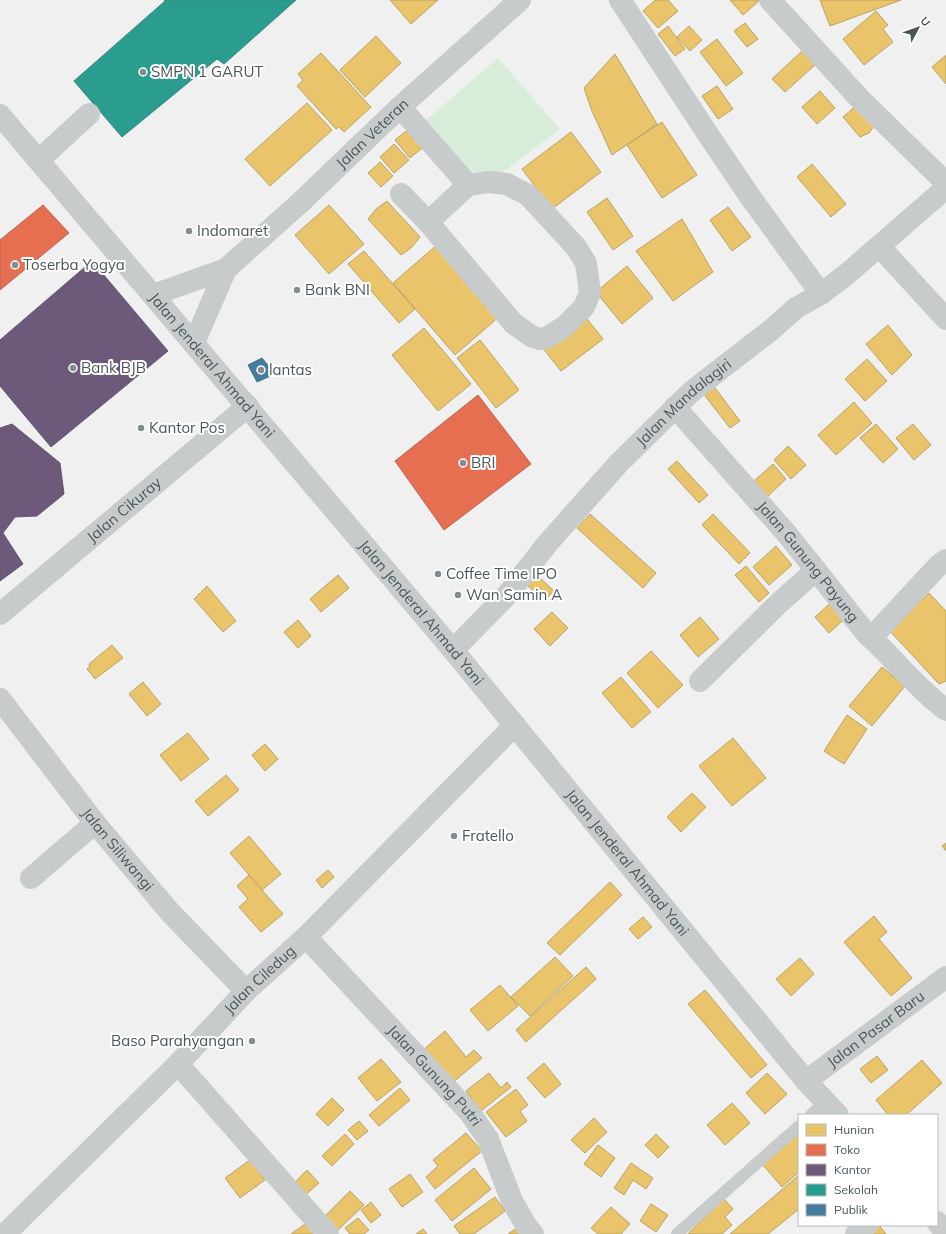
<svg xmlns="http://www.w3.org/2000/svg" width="946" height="1234" viewBox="0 0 946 1234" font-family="Mulish,sans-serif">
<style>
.green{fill:#d7edda}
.homes{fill:#e9c46a;stroke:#b9a366}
.shops{fill:#e76f51;stroke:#b86854}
.offices{fill:#6d597a;stroke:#625871}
.schools{fill:#2a9d8f;stroke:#33887f}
.public{fill:#457b9d;stroke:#467089}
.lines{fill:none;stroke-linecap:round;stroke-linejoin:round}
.service{stroke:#c8cbcc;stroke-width:12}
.minor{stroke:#c8cbcc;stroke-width:22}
.tertiary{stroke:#c8cbcc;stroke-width:22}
.secondary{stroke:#c7cbcc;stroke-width:22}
.poi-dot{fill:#838c8f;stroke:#fff;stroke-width:1.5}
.labels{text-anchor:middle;stroke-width:4;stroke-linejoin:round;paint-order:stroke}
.poi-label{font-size:15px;fill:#49565b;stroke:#fff;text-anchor:start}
.street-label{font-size:15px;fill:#49565b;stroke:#fff}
</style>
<rect width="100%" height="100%" fill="#f0f0f0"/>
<polygon class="green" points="498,58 560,129 497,177 470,171 424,122"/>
<g class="homes">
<polygon points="390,0 438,0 411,24"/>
<polygon points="655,0 668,0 678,11 658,28 643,11"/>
<polygon points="730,0 760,0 743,15"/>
<polygon points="820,0 901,0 830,26"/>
<polygon points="876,11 888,25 883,29 893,42 864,65 843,39"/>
<polygon points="745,23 758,39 747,47 734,31"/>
<polygon points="668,26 685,49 675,56 658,34"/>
<polygon points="689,26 702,40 690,51 677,37"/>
<polygon points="376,36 401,63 365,97 340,70"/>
<polygon points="717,39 743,73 726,86 700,52"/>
<polygon points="803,50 816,64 785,92 772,79"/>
<polygon points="321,53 371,107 344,132 339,127 336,129 297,86 303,80 298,74"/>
<polygon points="615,54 657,124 612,155 592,111 584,88"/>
<polygon points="946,55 946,84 932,67"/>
<polygon points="717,86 733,109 718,119 702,96"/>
<polygon points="820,91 835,108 817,124 802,107"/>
<polygon points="307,103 332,130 270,186 245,159"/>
<polygon points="858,104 875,125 869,133 860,137 843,117"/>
<polygon points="662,122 697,175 662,198 627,145"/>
<polygon points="411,127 426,145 410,158 395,140"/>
<polygon points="571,132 601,172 552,209 522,169"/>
<polygon points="394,144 409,160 394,173 380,157"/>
<polygon points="380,162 393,176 381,187 368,173"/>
<polygon points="812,164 846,204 831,217 797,177"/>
<polygon points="607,198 633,236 613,250 587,212"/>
<polygon points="387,201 420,237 411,248 401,255 368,219 376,209"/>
<polygon points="329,205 364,244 329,274 295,235"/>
<polygon points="728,207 751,237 732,251 710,220"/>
<polygon points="682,219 713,272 673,301 636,251"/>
<polygon points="439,243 501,315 455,355 393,283"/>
<polygon points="364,251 415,309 399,323 348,264"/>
<polygon points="627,266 653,298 622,324 596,292"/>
<polygon points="584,315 603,339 561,371 542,347"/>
<polygon points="888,325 912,355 892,375 866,344"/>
<polygon points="424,328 471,384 438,411 392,355"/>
<polygon points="480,340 519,390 496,408 457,358"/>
<polygon points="867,359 887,381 865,401 845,379"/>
<polygon points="712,384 740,421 730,428 702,392"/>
<polygon points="854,402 872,423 836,455 818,435"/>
<polygon points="876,424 898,449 883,463 860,438"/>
<polygon points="913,424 931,445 914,460 896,438"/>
<polygon points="788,446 806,465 791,479 774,460"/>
<polygon points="677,461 708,495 699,503 668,469"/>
<polygon points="773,464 786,479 767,497 754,481"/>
<polygon points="590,514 656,573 643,588 577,528"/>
<polygon points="713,514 750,553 739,564 702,525"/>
<polygon points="776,546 792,565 769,585 753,567"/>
<polygon points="746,566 769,593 759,602 735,575"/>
<polygon points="535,573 554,591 544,601 525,583"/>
<polygon points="338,575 349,588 321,612 310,599"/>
<polygon points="207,586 236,621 223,632 194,599"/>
<polygon points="929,593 946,611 946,681 939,684 889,630"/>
<polygon points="835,599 849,615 829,633 815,617"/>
<polygon points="552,612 568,628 550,646 534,629"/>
<polygon points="700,617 719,639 698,657 680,635"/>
<polygon points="298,620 311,636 298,648 284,632"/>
<polygon points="112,645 123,658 95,679 87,669 90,666 89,664"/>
<polygon points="651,651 683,685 658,708 627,673"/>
<polygon points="882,667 905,686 872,726 849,706"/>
<polygon points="621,677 651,712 632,728 602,693"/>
<polygon points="143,682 161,704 147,716 129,694"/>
<polygon points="847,715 867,729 844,764 824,751"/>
<polygon points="188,733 209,759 181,781 160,755"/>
<polygon points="733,738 766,778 732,806 699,766"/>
<polygon points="265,744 278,759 265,771 252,755"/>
<polygon points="226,775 239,790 208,816 195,801"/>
<polygon points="692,793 706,807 681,832 667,817"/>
<polygon points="249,836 281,874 262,890 230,853"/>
<polygon points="946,843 946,851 942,846"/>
<polygon points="328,870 334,877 322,888 316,880"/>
<polygon points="249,875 283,914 261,932 239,907 248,899 237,886"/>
<polygon points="610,882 622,895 560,955 547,943"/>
<polygon points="874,916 887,932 879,939 912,978 891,996 844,942"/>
<polygon points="643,917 652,927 638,939 629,929"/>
<polygon points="555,957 573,976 530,1016 511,997"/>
<polygon points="800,958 814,974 791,996 776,979"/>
<polygon points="586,967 596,979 526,1042 516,1030"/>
<polygon points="500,985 518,1006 488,1031 470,1010"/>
<polygon points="705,990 767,1065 751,1078 688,1004"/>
<polygon points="445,1031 466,1057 474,1050 482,1058 451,1084 422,1051"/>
<polygon points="877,1056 888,1070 871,1083 860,1069"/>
<polygon points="381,1059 401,1082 377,1101 358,1078"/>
<polygon points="922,1060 942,1083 906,1115 888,1115 876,1100"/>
<polygon points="544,1063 561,1084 545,1098 527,1078"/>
<polygon points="489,1073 501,1088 507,1082 511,1087 481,1111 466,1091"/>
<polygon points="767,1073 787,1094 765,1114 746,1093"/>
<polygon points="400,1088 410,1100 379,1126 369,1115"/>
<polygon points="516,1089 528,1105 520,1111 527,1121 506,1137 486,1112"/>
<polygon points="332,1098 344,1110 328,1126 316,1114"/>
<polygon points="732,1103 750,1123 725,1145 707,1125"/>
<polygon points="594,1118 607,1132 585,1153 571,1140"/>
<polygon points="359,1121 368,1131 357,1140 348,1130"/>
<polygon points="799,1132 799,1172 782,1187 762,1164"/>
<polygon points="466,1133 482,1151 435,1189 426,1177 438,1166 433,1160"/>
<polygon points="345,1134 354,1144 332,1166 322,1156"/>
<polygon points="656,1134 669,1147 658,1158 645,1145"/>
<polygon points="598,1145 615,1158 601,1177 584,1164"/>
<polygon points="250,1160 265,1180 240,1198 225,1178"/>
<polygon points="631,1163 653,1178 646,1189 633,1180 624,1195 614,1188"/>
<polygon points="474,1168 491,1189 452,1221 435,1200"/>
<polygon points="307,1170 319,1183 302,1198 291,1186"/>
<polygon points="410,1174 423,1192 402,1207 389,1189"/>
<polygon points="799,1175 799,1209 768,1234 730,1234"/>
<polygon points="350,1191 364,1205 336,1232 323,1218"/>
<polygon points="495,1197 505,1211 474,1234 460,1234 454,1226"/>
<polygon points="724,1199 733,1209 725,1217 732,1225 722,1234 688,1234"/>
<polygon points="371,1202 381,1215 371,1223 361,1210"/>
<polygon points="651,1204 668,1215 656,1232 640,1221"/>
<polygon points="611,1207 630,1224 621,1234 598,1234 591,1228"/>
<polygon points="358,1218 369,1230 364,1234 350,1234 345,1228"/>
<polygon points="308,1222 317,1234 291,1234"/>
<polygon points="879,1225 886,1234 868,1234"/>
<polygon points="518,1227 522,1234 508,1234"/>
<polygon points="423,1229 427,1234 416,1234"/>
</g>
<g class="shops">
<polygon points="43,205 69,233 0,290 0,240"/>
<polygon points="478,395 531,464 444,530 395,461"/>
</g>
<g class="offices">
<polygon points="92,261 168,351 51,447 0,386 0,340"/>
<polygon points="12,424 60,463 64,494 37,516 15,517 3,533 23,564 0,581 0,428"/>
</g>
<polygon class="schools" points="164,0 296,0 224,64 217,59 122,137 74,81 165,1"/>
<polygon class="public" points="262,358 275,374 257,382 248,365"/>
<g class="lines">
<g class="service">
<polyline points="811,1115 825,1102"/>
<polyline points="677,1234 799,1126"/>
</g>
<g class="minor">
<polyline points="620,0 709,136 751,198 821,294"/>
<polyline points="770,0 859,98 946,183"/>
<polyline points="400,107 468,185 489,182 507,184 528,195 576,247 586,263 590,293 584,307 564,327 546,338 540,339 531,336 513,323 428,222 401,194"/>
<polyline points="39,160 89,114"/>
<polyline points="428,222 468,185"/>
<polyline points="879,246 946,319"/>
<path id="s1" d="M153,295l73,-26 76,-68 98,-94 120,-107"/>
<polyline points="194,343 226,269"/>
<path id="s2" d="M675,407l112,127 78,98c28,25 51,56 81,78"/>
<polyline points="871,638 939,565 946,560"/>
<path id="s3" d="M453,650l55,-56 39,-50 71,-80 73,-72 80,-62 25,-22 25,-14 26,-20 99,-86"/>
<polyline points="700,681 778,604 816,570"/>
<polyline points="31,878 95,823"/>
<path id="s4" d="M306,937l164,176 18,26 24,62 15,26 6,7"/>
<polyline points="178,1064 328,1234"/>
<path id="s5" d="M806,1081l140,-104"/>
<polyline points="856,1234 867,1225"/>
</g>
<g class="tertiary">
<path id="s6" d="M0,614l248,-208"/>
<path id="s7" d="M0,699l95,124 74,88 77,80"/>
<path id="s8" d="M5,1234l173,-170 68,-73 60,-54 209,-212"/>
</g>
<g class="secondary">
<path id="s9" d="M0,115l453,535 353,431 32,34"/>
<polyline points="937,1222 946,1233"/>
</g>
</g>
<g class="poi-dot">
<circle cx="143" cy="72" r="4"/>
<circle cx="189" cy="231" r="4"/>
<circle cx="15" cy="265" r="4"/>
<circle cx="297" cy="290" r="4"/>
<circle cx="73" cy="368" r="4"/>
<circle cx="261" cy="370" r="4"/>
<circle cx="141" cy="428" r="4"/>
<circle cx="463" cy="463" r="4"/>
<circle cx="438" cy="574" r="4"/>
<circle cx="458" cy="595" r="4"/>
<circle cx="454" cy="836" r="4"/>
<circle cx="252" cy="1041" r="4"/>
</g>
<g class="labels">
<g class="poi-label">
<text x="151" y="77">SMPN 1 GARUT</text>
<text x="197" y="236">Indomaret</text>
<text x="23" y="270">Toserba Yogya</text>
<text x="305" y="295">Bank BNI</text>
<text x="81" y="373">Bank BJB</text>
<text x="269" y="375">lantas</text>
<text x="149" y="433">Kantor Pos</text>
<text x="471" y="468">BRI</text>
<text x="446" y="579">Coffee Time IPO</text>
<text x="466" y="600">Wan Samin A</text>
<text x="462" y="841">Fratello</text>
<text x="244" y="1046" text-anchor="end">Baso Parahyangan</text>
</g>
<g class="street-label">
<text dy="5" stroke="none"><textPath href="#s1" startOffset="277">Jalan Veteran</textPath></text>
<text dy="5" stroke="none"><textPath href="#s9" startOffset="328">Jalan Jenderal Ahmad Yani</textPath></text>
<text dy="5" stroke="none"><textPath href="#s3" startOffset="339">Jalan Mandalagiri</textPath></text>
<text dy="5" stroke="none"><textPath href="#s6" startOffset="162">Jalan Cikuray</textPath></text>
<text dy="5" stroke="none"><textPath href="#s2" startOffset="204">Jalan Gunung Payung</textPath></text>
<text dy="5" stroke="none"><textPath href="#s9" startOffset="652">Jalan Jenderal Ahmad Yani</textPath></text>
<text dy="5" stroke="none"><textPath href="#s7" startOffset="191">Jalan Siliwangi</textPath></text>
<text dy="5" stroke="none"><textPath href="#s9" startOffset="976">Jalan Jenderal Ahmad Yani</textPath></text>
<text dy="5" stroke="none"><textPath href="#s8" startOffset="360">Jalan Ciledug</textPath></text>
<text dy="5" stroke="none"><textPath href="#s5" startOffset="87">Jalan Pasar Baru</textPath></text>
<text dy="5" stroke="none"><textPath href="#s4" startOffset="189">Jalan Gunung Putri</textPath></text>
</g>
</g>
<rect x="798" y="1114" width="140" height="112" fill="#ffffff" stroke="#b6bbbd"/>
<rect x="806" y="1124" width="20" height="12" fill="#e9c46a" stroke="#b6bbbd"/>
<text x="834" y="1134" font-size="12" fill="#49565b">Hunian</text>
<rect x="806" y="1144" width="20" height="12" fill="#e76f51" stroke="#b6bbbd"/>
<text x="834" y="1154" font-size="12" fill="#49565b">Toko</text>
<rect x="806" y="1164" width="20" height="12" fill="#6d597a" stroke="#b6bbbd"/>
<text x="834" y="1174" font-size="12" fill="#49565b">Kantor</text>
<rect x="806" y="1184" width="20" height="12" fill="#2a9d8f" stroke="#b6bbbd"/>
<text x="834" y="1194" font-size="12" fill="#49565b">Sekolah</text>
<rect x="806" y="1204" width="20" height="12" fill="#457b9d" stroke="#b6bbbd"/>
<text x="834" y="1214" font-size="12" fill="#49565b">Publik</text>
<g transform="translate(918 28) rotate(49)" stroke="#ffffff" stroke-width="3" paint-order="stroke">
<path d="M0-3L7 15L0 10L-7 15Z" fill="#49565b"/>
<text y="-6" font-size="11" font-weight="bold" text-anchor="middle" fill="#49565b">U</text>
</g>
</svg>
